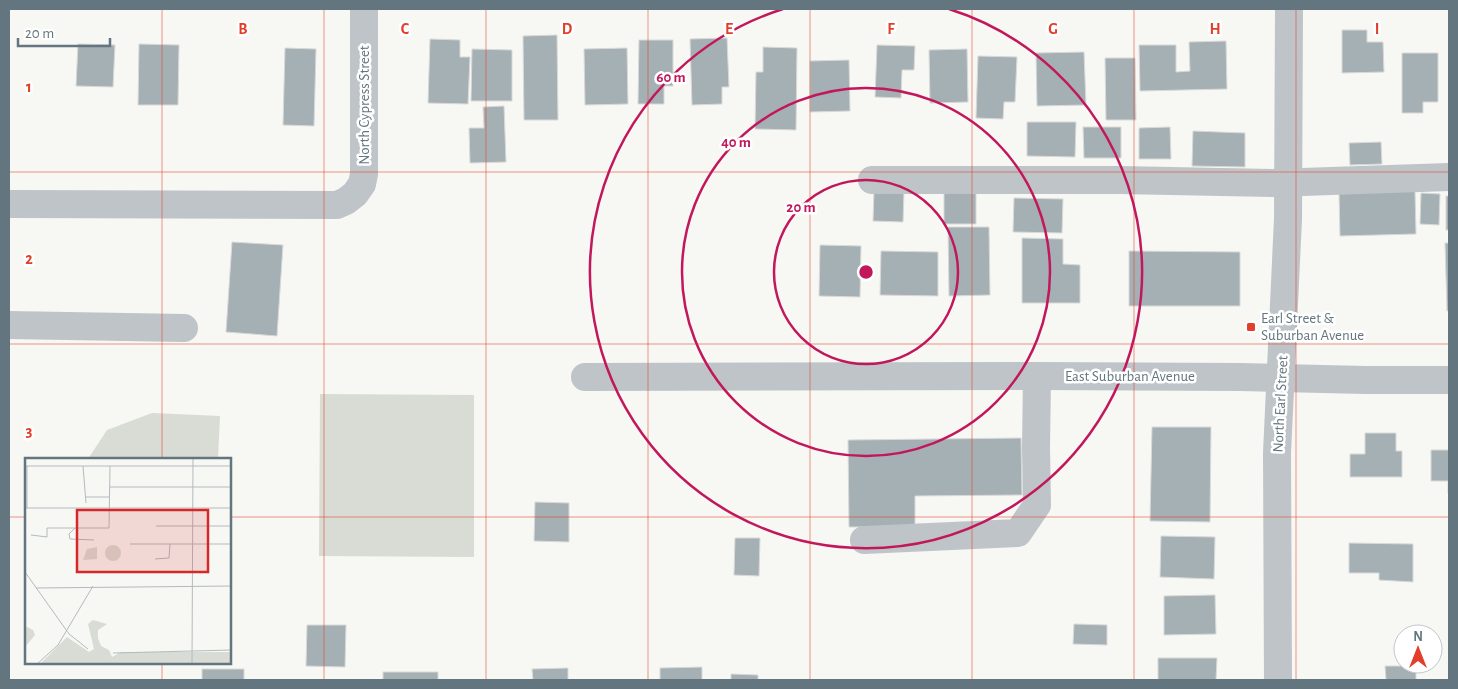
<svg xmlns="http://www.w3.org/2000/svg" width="1458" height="689" viewBox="0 0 1458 689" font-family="'Alegreya Sans',sans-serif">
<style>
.green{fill:#d8dcd4}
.building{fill:#a5b0b4;stroke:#d9d9d7}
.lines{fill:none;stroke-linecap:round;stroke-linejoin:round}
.minor{stroke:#bec4c7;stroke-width:28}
.grid{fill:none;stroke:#e23e2a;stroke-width:1;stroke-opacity:0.55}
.ring{fill:none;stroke:#c2185b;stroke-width:2.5}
.poi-dot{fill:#e23e2a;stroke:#fff;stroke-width:2}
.labels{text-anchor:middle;stroke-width:5;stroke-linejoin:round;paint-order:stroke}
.street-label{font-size:15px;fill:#63767f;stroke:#fff}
.poi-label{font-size:15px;fill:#63767f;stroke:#fff;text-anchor:start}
.inset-road{fill:none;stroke:#b3bbbe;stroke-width:1}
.view{fill:#d62828;fill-opacity:0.15;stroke:#d62828;stroke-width:2.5}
.inset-edge{fill:none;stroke:#63767f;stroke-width:2.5}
.grid-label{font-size:16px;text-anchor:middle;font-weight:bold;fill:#e23e2a;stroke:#fff;stroke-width:5;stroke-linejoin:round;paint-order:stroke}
.centre{fill:#c2185b;stroke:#fff;stroke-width:2.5}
.ring-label{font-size:15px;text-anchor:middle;font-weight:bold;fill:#c2185b;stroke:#fff;stroke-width:5;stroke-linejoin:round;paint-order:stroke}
</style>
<rect width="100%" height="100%" fill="#f7f7f4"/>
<g class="green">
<polygon points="320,394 474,395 474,557 319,556"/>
<polygon points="152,413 220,416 218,459 88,459 107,430"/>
</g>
<g class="building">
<polygon points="1342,30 1367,30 1367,42 1383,42 1384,72 1342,73"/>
<polygon points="557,35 558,120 524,120 523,36"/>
<polygon points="727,38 729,87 722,87 722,104 692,105 690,39"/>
<polygon points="430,39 460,40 460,57 470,57 468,104 428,103"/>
<polygon points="639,40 673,40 673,86 664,86 664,104 638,104"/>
<polygon points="1226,41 1227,89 1140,91 1139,45 1176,45 1176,72 1190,71 1189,42"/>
<polygon points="78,44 115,45 113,87 76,86"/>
<polygon points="139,44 179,45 178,105 138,105"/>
<polygon points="877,45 915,46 914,70 902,70 901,98 875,97"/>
<polygon points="763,47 797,48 796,130 755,129 756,72 763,72"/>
<polygon points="285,48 316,49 314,126 283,125"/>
<polygon points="627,48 628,104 585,105 584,49"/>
<polygon points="472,49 512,50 512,101 471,101"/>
<polygon points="967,49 968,102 930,103 929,50"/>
<polygon points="1084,52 1086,105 1037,106 1036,53"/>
<polygon points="1402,53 1438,53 1438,102 1423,102 1423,113 1402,113"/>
<polygon points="978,56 1017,57 1015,102 1004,102 1003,119 976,118"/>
<polygon points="1105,58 1135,58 1136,120 1106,120"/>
<polygon points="849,60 850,111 810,112 810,61"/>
<polygon points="504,106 506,162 470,163 469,128 484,128 483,107"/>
<polygon points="1027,122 1076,122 1075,157 1027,156"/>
<polygon points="1083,127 1121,127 1121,158 1084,158"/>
<polygon points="1170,127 1171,159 1139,159 1139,128"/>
<polygon points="1193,131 1245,133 1245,167 1192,166"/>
<polygon points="1381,142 1382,164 1350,165 1349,143"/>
<rect x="944" y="190" width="32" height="34"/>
<polygon points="874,191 904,191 903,222 873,221"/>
<polygon points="1415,191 1416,234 1340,236 1339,193"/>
<polygon points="1421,193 1440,194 1439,225 1420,224"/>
<rect x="1446" y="196" width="3" height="34"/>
<polygon points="1014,198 1063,199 1062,233 1013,232"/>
<polygon points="948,227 989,227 990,295 949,296"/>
<polygon points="1022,238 1063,239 1063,264 1080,265 1080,303 1022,303"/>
<polygon points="232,242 283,245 277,336 226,332"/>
<polygon points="1445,243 1449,243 1449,311 1447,311"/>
<polygon points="820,245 861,246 860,297 819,296"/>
<polygon points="881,251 938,252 938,296 880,295"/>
<polygon points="1129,251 1240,252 1240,306 1129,306"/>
<polygon points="1152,427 1211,427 1210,522 1150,521"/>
<polygon points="1365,433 1396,433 1396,451 1402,451 1402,477 1350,477 1350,454 1365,454"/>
<polygon points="1021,438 1022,495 915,496 915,527 849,527 848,440"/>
<polygon points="1431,450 1449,450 1449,493 1448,493 1448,481 1431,481"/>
<polygon points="535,502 569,503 569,542 534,541"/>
<polygon points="1161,536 1215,537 1214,579 1160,577"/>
<polygon points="735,538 760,538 759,576 734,575"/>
<polygon points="1349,543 1413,544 1413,582 1379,580 1379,573 1349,573"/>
<polygon points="1215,595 1216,634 1164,635 1164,596"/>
<polygon points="1074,624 1107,625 1107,645 1073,644"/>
<polygon points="307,625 346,625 345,667 306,666"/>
<polygon points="1158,658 1217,658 1216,680 1158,680"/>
<polygon points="1385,666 1416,666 1416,680 1386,680"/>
<polygon points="702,667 702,680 660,680 660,668"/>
<polygon points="568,668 568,680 533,680 532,669"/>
<rect x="202" y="669" width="42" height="11"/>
<rect x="383" y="672" width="55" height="8"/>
<polygon points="731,674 758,675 758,680 731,680"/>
</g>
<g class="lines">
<g class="minor">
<polyline points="872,180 1120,180 1273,183 1449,177"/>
<polyline points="9,204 337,205 346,201 355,194 362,184 364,174 364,9"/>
<polyline points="9,325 184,328"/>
<polyline points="585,377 1037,376 1240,377 1365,380 1449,380"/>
<polyline points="864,540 1018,533 1037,505 1036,448 1037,376"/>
<polyline points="1278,680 1277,453 1288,219 1289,9"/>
</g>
</g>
<path class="grid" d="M162,9v450M324,9v671M486,9v671M648,9v671M810,9v671M972,9v671M1134,9v671M1296,9v671M9,172h1440M9,344h1440M9,517h17M230,517h1219M162,663v17"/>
<g class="ring">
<circle cx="866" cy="272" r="92"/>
<circle cx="866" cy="272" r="184"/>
<path d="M949 9A276 276 0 1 1 783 9"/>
</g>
<rect class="poi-dot" x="1246" y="322" width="10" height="10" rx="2.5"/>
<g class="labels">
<g class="street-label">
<text transform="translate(364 105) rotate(-90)" y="5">North Cypress Street</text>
<text x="1130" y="381">East Suburban Avenue</text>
<text transform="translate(1280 404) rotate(-87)" y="5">North Earl Street</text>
</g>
<g class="poi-label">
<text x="1261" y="323">Earl Street &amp;<tspan x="1261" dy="17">Suburban Avenue</tspan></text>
</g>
</g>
<g transform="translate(25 458)">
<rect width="206" height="206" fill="#f7f7f4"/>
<path d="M80 95a8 8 0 1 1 16 0a8 8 0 1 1-16 0ZM72,89v12l-14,1 4,-11zM68,162l14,4 -9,6v8l3,8 8,4 3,7 9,-5h110v12h-191l27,-27 22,15 5,-3 -6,-25zM0,168l8,4 2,5 -10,12z" fill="#d8dcd4"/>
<path class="inset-road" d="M0,8h207M58,8l3,37M85,29h122M61,39h24M0,50h207M2,50v-42M131,68h76M50,70l-6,6 1,5 24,1M6,77l16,2v-9h62l1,-62M105,86h102M130,101l14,-1 1,-14M0,114l44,62 19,15M11,130l196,-2M88,195l119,-3M12,206l21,-19 35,-59M167,206l1,-206"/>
<path class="view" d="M52,52h131v62h-131z"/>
<rect width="206" height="206" class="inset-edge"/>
</g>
<g class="grid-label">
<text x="243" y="34">B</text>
<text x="405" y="34">C</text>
<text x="567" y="34">D</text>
<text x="729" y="34">E</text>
<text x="891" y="34">F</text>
<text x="1053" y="34">G</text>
<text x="1215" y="34">H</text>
<text x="1377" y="34">I</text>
<text x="29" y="92">1</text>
<text x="29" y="264">2</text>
<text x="29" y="436">3</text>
</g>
<circle cx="866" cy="272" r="8" class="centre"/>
<g class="ring-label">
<text x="671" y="82">60 m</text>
<text x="736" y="147">40 m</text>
<text x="801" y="212">20 m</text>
</g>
<rect width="1458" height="689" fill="none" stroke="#63767f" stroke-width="20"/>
<g transform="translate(1418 649)"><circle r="24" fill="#ffffff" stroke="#c1c8cc"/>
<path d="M0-4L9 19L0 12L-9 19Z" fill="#e23e2a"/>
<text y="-8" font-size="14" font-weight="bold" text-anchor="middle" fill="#63767f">N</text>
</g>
<path d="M18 38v8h92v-8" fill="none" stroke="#63767f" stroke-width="2.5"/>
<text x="25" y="38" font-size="15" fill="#63767f" stroke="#ffffff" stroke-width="4" paint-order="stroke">20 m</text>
</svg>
